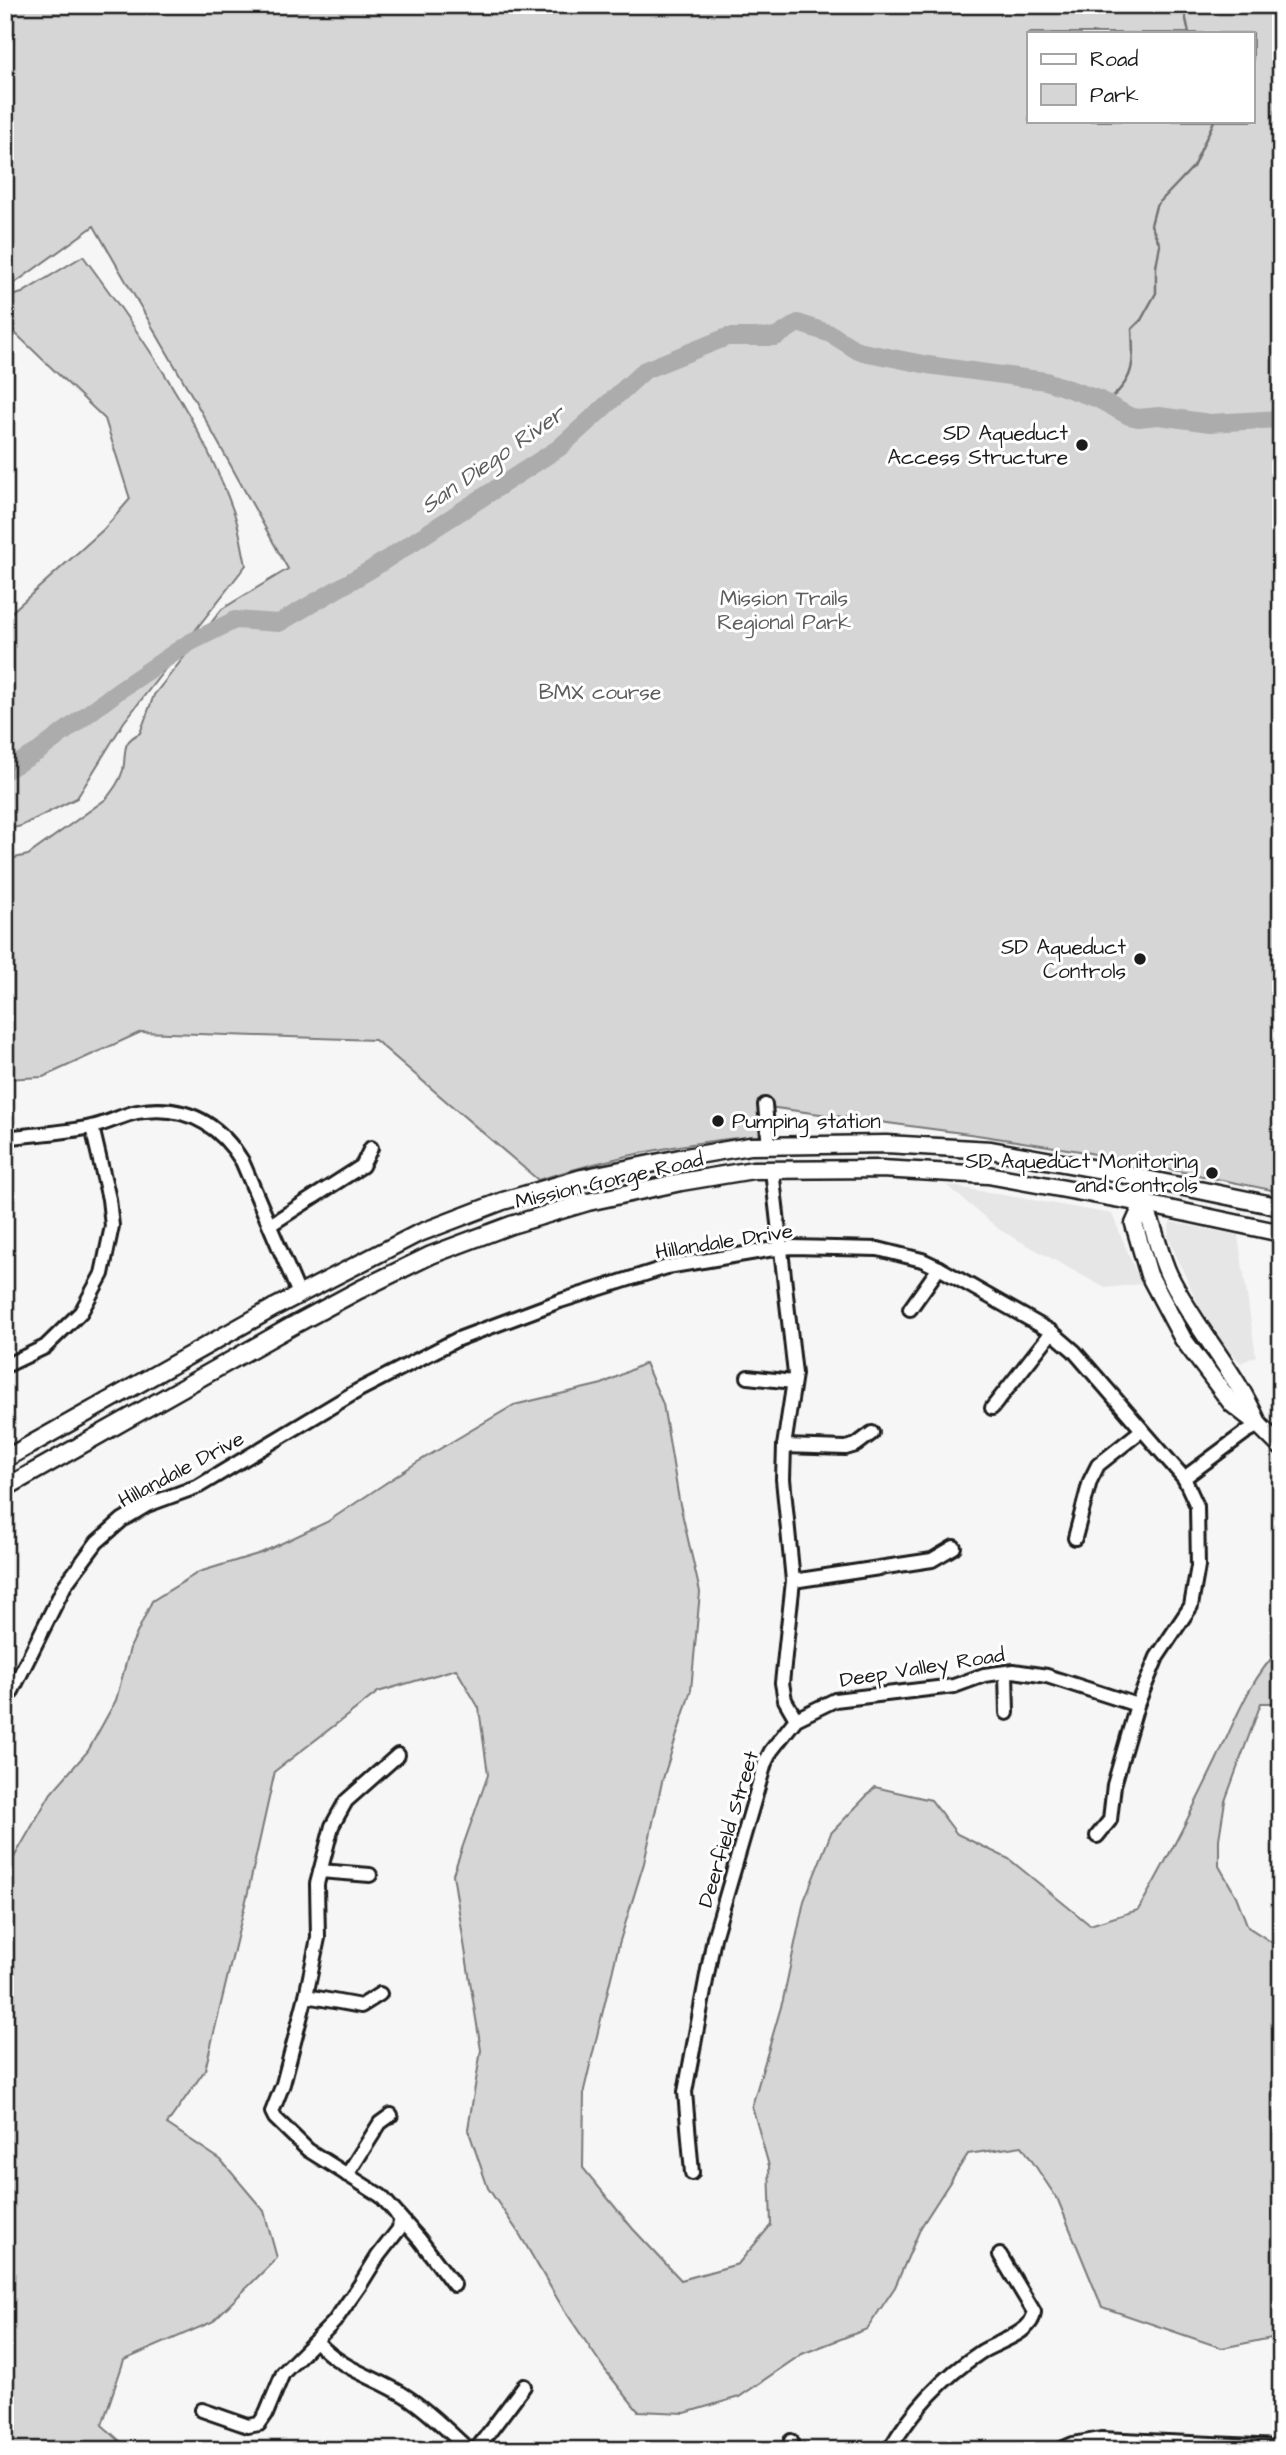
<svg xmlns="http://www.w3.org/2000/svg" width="1286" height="2455" viewBox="0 0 1286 2455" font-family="'Architects Daughter',sans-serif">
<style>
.built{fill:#e6e6e6}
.green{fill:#d6d6d6;stroke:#797979;stroke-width:2;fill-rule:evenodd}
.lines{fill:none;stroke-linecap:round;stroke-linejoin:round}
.stream{stroke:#727272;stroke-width:2.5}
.river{stroke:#acacac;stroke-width:18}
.minor-casing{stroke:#1c1c1c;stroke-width:18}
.major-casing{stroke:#1c1c1c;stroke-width:21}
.minor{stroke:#fff;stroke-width:12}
.major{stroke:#fff;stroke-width:16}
.poi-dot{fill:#1c1c1c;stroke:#fff;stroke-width:2.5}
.labels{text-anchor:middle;stroke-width:6;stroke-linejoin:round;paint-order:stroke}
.poi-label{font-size:21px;fill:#1c1c1c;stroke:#fff;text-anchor:end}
.park-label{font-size:21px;fill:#5d5d5d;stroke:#fff}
.street-label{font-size:21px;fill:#1c1c1c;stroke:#fff}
.water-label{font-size:23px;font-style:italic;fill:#5d5d5d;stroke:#fff}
</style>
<rect width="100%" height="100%" fill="#f6f6f6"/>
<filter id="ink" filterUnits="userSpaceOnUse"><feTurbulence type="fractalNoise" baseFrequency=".0143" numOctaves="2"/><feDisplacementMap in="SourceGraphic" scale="14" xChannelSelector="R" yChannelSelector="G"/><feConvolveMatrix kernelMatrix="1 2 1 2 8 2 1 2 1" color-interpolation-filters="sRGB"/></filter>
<g filter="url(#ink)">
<g class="built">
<polygon points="946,1185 1112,1214 1141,1284 1105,1288 1000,1230"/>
<polygon points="1170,1222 1238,1235 1256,1356 1241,1363 1226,1347 1198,1304 1168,1237"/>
</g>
<g class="green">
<path d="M5,5h1276v1187l-201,-41 -103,-16 -217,-29v30c-76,6 -149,21 -222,44l-163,-140 -234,-8 -98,45 -38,2v-219l23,-5 78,-56c7,-9 14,-18 17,-29 4,-19 -3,-27 17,-37l14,-38 68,-86 66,-40 -94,-170 -100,-173 -89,64zM1029,33h224v88h-224z"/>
<path d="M83,256c57,77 119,166 151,257 6,16 8,35 12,52l-122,157 -47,76 -56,28 -16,4v-212l99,-89 26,-30 -25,-80 -93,-89 -7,1v-33l17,-5z"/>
<path d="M645,1363l18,41 16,96 21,92 -9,98 -29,92 -18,81 -25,81 -35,146 -1,78 50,61 48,51 57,-16 33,-39 -2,-59 -17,-60 31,-106 21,-99 27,-68 44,-46 56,13 26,34 52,25 81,66 48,-15c29,-49 54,-99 78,-149 18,-38 34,-83 65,-113v50l-5,5h-15l-36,98 -6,38v27l17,30 12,31 28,18 5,5v386l-59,12 -120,-41 -44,-107 -36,-54 -54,8 -47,73 -26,60 -28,42 -65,25 -63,43 -54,16 -47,-2 -33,-41 -44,-65 -41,-70 -32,-47 -20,-59 13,-79 -28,-176 35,-99 -9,-67 -23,-39 -78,23 -103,79 -27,121 -43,178 -38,54 54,36 43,51 13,47 -65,64 -88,38 -22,65 28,25h-125v-577l46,-80 37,-42 28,-51 14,-52 22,-47 47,-29 62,-19 66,-31 89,-59 98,-58 88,-21z"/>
</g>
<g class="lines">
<g class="stream">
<polyline points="1183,5 1189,33"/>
<path d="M1105,403c30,-23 29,-38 27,-74l9,-9 15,-27v-26l4,-22 -9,-20 5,-19 37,-39 21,-46"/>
</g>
<polyline class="river" points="5,771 39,751 118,691 189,643 235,620 279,623 370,570 559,448 645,370 727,337 776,337 798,323 831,334 858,351 928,365 1046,381 1098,399 1129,416 1138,418 1159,416 1210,423 1281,419"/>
<defs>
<g id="minor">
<polyline points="765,1105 769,1146"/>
<path d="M5,1138c29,-4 58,-5 86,-11 16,-3 31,-12 46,-15 47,-8 81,10 105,49l57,133"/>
<polyline points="772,1170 795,1374 784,1446 783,1479 793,1581 782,1683 785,1700 796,1719"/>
<polyline points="270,1225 362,1166 371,1148"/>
<polyline points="910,1309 939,1268"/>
<polyline points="5,1366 45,1347 81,1312 102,1274 112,1226 109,1199 92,1127"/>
<polyline points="748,1377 793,1382"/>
<polyline points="992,1408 1052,1332"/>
<polyline points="784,1446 846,1448 856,1445 872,1433"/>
<polyline points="1184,1478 1246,1432 1259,1425"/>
<polyline points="1075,1538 1090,1481 1098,1465 1142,1430"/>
<polyline points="793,1581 932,1560 954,1547"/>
<polyline points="1006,1673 1007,1713"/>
<polyline points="5,1705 65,1585 97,1542 122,1520 147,1505 199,1486 359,1390 458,1339 560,1301 667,1267 768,1250 792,1247 878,1249 922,1260 939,1268 1052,1332 1074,1351 1184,1478 1197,1506 1198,1566 1191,1606 1157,1657 1137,1705 1114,1785 1110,1820 1097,1836"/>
<polyline points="398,1755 346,1801 332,1826 317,1884 318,1938 306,1996 283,2084 272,2112 275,2118 308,2150 381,2196 420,2240 454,2285"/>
<polyline points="320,1871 370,1875"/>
<polyline points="306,1996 361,2006 380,1994"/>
<polyline points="692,2173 685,2092 714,1938 765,1763 771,1751 796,1719 835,1700 954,1686 984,1675 1014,1671 1047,1676 1137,1705"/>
<polyline points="347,2175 380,2123 391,2115"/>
<path d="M316,2341c28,31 59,35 91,56 23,15 42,35 62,53"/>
<polyline points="202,2410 248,2426 259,2424 266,2414 283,2373 334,2322 360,2285 378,2256 399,2229 400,2218 397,2215"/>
<polyline points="476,2450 524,2386"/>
<polyline points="789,2450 791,2441"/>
<path d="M889,2450c23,-39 54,-73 92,-98 16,-10 52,-19 53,-40l-34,-57"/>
<polyline points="1059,2450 1073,2444 1101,2439 1281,2447"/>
</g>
<g id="major">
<polyline points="1144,1195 1143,1204 1134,1224 1149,1275 1183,1339 1232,1404 1259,1425 1281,1447"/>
<path d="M1143,1204c12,22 15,48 26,71 25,52 66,95 89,148"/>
<polyline points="5,1459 275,1307 417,1234 503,1201 582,1178 680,1158 750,1146 886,1144 991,1150 1102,1170 1281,1207"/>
<polyline points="5,1488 292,1326 359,1290 431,1255 511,1225 588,1202 681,1182 753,1170 881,1169 988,1175 1136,1202 1281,1233"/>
</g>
</defs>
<use href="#minor" class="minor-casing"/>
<use href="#major" class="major-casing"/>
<use href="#minor" class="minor"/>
<use href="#major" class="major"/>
</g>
</g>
<g class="poi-dot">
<circle cx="1082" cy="445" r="7"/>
<circle cx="1140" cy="959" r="7"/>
<circle cx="718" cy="1121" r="7"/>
<circle cx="1212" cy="1173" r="7"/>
</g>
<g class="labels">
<g class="poi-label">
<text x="1068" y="440">SD Aqueduct<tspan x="1068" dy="24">Access Structure</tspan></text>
<text x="1126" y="954">SD Aqueduct<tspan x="1126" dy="24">Controls</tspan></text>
<text x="732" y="1128" text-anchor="start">Pumping station</text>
<text x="1198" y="1168">SD Aqueduct Monitoring<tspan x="1198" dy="24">and Controls</tspan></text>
</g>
<g class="park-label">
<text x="784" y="605">Mission Trails<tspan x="784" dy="24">Regional Park</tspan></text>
<text x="600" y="699">BMX course</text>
</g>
<g class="street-label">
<text transform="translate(609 1180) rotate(-13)" y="7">Mission Gorge Road</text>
<text transform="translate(724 1241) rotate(-9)" y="7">Hillandale Drive</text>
<text transform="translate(181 1469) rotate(-28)" y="7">Hillandale Drive</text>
<text transform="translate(922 1667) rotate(-9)" y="7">Deep Valley Road</text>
<text transform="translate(728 1829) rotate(-73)" y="7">Deerfield Street</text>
</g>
<g class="water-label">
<text transform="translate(492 459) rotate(-35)" y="8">San Diego River</text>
</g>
</g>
<rect width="1286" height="2455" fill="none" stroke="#fff" stroke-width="28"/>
<rect x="14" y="14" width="1258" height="2427" fill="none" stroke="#1c1c1c" stroke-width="2.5" filter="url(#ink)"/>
<rect x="1027" y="32" width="228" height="91" fill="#ffffff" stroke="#a4a4a4" stroke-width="2"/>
<rect x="1041" y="54" width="35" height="10" fill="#ffffff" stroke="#a4a4a4" stroke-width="2"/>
<text x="1090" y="66" font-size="21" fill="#1c1c1c">Road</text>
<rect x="1041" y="84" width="35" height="21" fill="#d6d6d6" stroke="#a4a4a4" stroke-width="2"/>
<text x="1090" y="102" font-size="21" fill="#1c1c1c">Park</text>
</svg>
